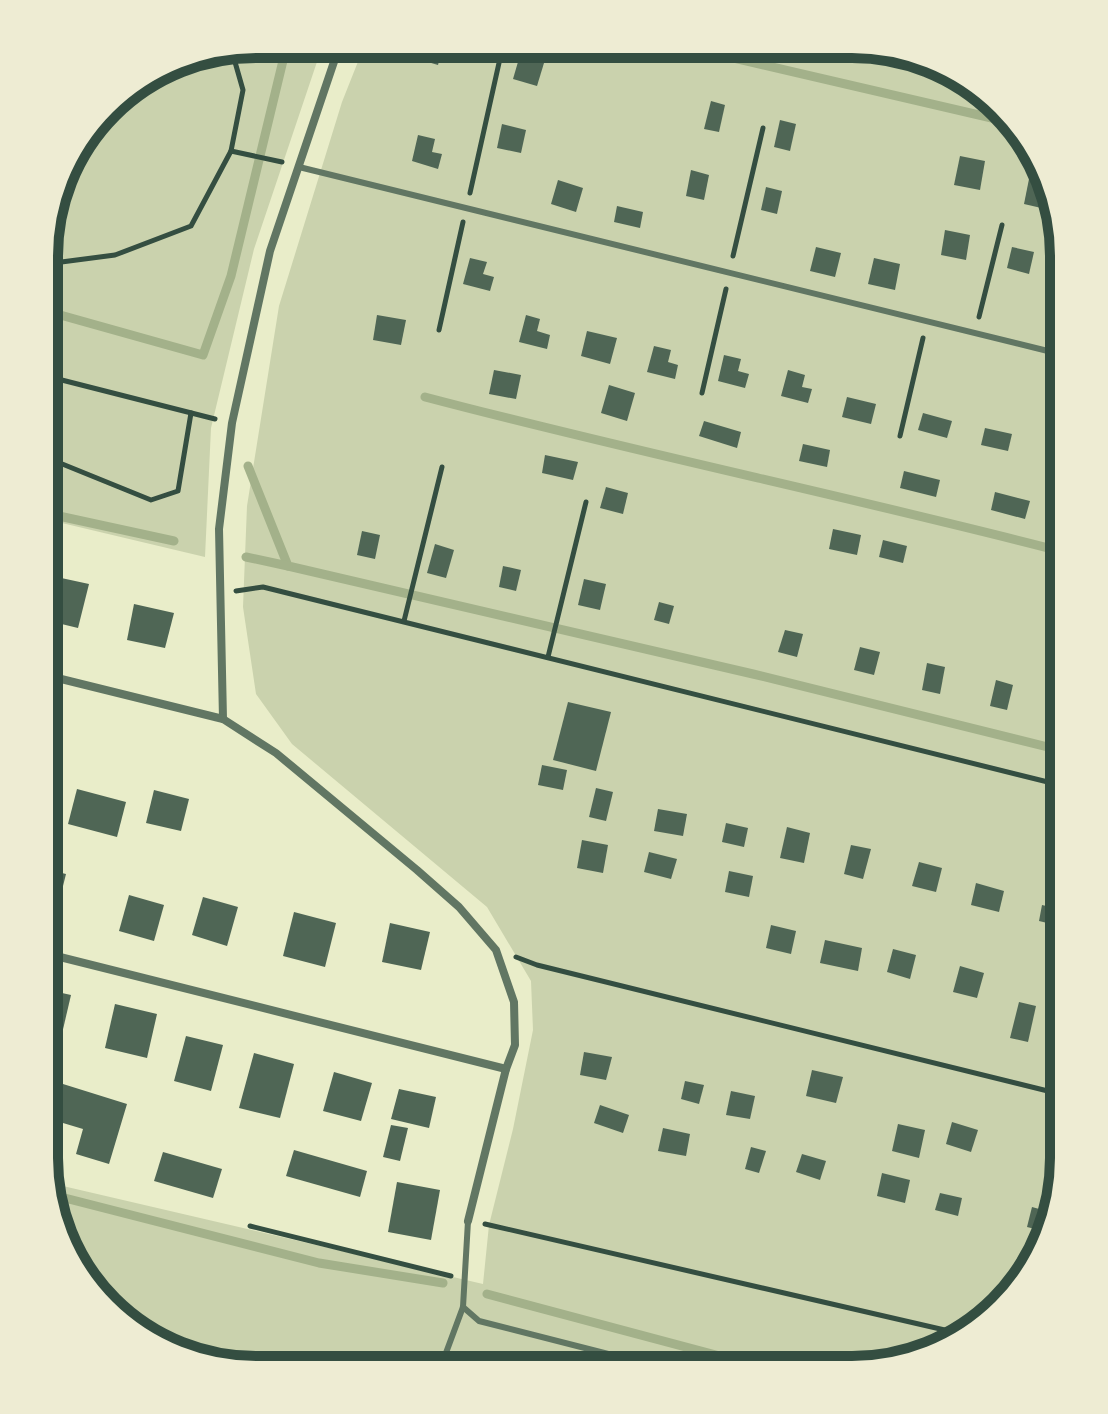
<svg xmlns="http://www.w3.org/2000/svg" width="1108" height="1414" viewBox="0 0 1108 1414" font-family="'Open Sans',sans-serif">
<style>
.green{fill:#cad2ad}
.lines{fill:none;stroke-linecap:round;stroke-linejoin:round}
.stream{stroke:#a3b18a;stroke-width:9}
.building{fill:#4f6655}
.path{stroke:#344e41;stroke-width:5}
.service{stroke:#617663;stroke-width:6}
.minor{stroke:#617663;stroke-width:8}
.rim{fill:none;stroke:#344e41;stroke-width:10}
</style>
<rect width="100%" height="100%" fill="#e9edc9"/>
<g class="green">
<polygon points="256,44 323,44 254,249 211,428 205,557 45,519 46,228 72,151 117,96 188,55"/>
<polygon points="365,44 880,46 981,88 1042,162 1064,256 1064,1172 1028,1276 946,1348 852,1370 229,1368 138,1334 66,1252 50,1183 483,1284 489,1225 513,1129 533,1030 531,981 487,907 292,744 256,694 243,607 247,506 279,306 342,102"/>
</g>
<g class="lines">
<g class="stream">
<polyline points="678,45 1009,122"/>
<polyline points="46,311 203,355 231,276 287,44"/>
<path d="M425,397c212,56 427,100 639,155"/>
<polyline points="248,466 288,566 753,674 1064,751"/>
<polyline points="45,513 174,541"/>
<polyline points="246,557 288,566"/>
<polyline points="53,1195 319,1263 443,1283"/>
<polyline points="487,1294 772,1370"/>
</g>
</g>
<g class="building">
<polygon points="414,44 432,45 431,48 442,50 438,65 411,57"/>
<polygon points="520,55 544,63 537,86 513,79"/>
<polygon points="711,101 725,105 719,132 704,129"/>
<polygon points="780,120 796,124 790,151 774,147"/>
<polygon points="502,124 526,130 521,153 497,148"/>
<polygon points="418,135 435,139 432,152 442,154 438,169 412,161"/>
<polygon points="960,156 985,161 980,190 954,185"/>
<polygon points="691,170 709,175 704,200 686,196"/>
<polygon points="1029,179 1047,183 1052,203 1050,210 1024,204"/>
<polygon points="558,180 583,188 576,212 551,204"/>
<polygon points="766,187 782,191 777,214 761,210"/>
<polygon points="617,206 643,212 640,228 614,222"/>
<polygon points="945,230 970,235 966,260 941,255"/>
<polygon points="816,247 841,253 835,277 810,271"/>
<polygon points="1012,247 1034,252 1029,274 1007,268"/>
<polygon points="470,258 487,262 483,274 494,277 490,291 463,284"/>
<polygon points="874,258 900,264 895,290 868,284"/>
<polygon points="377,315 406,320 401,345 373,340"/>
<polygon points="526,315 540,319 537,331 550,335 547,349 519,342"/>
<polygon points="587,331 617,338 610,364 581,356"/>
<polygon points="654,346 671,350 668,362 678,365 675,379 647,372"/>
<polygon points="724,355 741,359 738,371 749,374 745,388 718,381"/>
<polygon points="494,370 521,375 516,399 489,394"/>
<polygon points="788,370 805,375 802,387 812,389 808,403 781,396"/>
<polygon points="609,385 635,393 627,421 601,413"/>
<polygon points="847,397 876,404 871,424 842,417"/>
<polygon points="1056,400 1064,402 1064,430 1050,426"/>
<polygon points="923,413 952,421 947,438 918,430"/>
<polygon points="704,421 741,432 737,448 699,436"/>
<polygon points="985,428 1012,434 1008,451 981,445"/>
<polygon points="803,444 830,450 827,467 799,461"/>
<polygon points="545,455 578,462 573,480 542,473"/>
<polygon points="904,471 940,480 936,497 900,488"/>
<polygon points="606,487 628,493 623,514 600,508"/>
<polygon points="995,492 1030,501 1025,519 991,510"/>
<polygon points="833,529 861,535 857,555 829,549"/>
<polygon points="362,531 380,535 375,559 357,555"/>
<polygon points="883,540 907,546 903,563 879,557"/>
<polygon points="435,544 454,550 446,578 427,573"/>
<polygon points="503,566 521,570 516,591 499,587"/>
<polygon points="52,576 89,584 78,628 45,620 45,606"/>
<polygon points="584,579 606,584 600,610 578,605"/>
<polygon points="659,602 674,606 669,624 654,620"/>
<polygon points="134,604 174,613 165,648 127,640"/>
<polygon points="785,630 803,634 797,657 778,652"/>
<polygon points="860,647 880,652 874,675 854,670"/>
<polygon points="927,663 945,667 940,694 922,690"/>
<polygon points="996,680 1013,685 1007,710 990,706"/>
<polygon points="568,702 611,712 596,771 553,760"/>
<polygon points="542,765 567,770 563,790 538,785"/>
<polygon points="596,788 613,792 606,821 589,817"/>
<polygon points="77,789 126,802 117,837 68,824"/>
<polygon points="154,790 189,799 181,831 146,823"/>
<polygon points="658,809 687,814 683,836 654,831"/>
<polygon points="726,823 748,828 744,847 722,842"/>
<polygon points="787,827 810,833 804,863 780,858"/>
<polygon points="582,840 608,845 603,873 577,868"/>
<polygon points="851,845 871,849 863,879 844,874"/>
<polygon points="649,852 677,859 671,879 644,872"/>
<polygon points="919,862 942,868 936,892 912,886"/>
<polygon points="45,869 66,874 56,914 45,912"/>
<polygon points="729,871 753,876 749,897 725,892"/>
<polygon points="976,883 1004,891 999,912 971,905"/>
<polygon points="129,895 164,905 154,941 119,931"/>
<polygon points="203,897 238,907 227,946 192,935"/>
<polygon points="1042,905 1064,910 1064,927 1039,921"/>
<polygon points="294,912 336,923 325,967 283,956"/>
<polygon points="390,923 430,932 421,970 382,962"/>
<polygon points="771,925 796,931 791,954 766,948"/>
<polygon points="825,940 862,948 858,971 820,963"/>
<polygon points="893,949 916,955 910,979 887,972"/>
<polygon points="960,966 984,973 977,998 953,992"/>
<polygon points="44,989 71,995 61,1038 44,1034"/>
<polygon points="1019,1002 1036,1006 1028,1042 1010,1038"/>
<polygon points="115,1004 157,1014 147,1058 105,1048"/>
<polygon points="186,1036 223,1045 211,1091 174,1081"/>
<polygon points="584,1052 612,1057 606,1080 580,1075"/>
<polygon points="254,1053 294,1064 280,1118 239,1108"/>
<polygon points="812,1070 843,1077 836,1103 806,1096"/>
<polygon points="334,1072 372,1083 361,1121 323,1111"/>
<polygon points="685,1081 704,1085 699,1104 681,1099"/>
<polygon points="63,1084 127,1104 109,1164 76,1154 83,1129 53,1120"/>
<polygon points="399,1089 436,1097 429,1128 391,1119"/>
<polygon points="731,1091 755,1096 750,1119 726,1115"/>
<polygon points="600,1105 629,1115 623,1133 594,1123"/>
<polygon points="952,1122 978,1130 971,1152 946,1144"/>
<polygon points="898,1124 925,1130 919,1158 892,1151"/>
<polygon points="391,1125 408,1128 400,1161 383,1157"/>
<polygon points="663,1128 690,1134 686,1156 658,1151"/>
<polygon points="1056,1134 1064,1136 1064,1170 1047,1166"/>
<polygon points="751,1147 766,1151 759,1173 745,1169"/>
<polygon points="294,1150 367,1171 360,1197 286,1176"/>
<polygon points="163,1152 222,1169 213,1198 154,1181"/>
<polygon points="802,1154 826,1161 820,1180 796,1172"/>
<polygon points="882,1173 910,1180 905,1203 877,1196"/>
<polygon points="397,1182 440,1190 431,1240 388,1232"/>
<polygon points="940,1193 962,1198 958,1216 935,1210"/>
<polygon points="1032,1207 1050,1212 1043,1231 1027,1227"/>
</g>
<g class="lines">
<g class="path">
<polyline points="231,151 243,90 231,48"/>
<polyline points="470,193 503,45"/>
<polyline points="733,256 763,128"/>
<polyline points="46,264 115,255 191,226 231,151 282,162"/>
<polyline points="979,317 1002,225"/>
<polyline points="439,330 463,222"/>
<polyline points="46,376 215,419"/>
<polyline points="702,393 726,289"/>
<polyline points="900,436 923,338"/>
<polyline points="45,457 151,500 178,491 191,413"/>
<polyline points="236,591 263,587 1064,786"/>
<polyline points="404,621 442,467"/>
<polyline points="548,657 586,502"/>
<polyline points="516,957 537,965 1064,1095"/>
<polyline points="485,1224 962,1334"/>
<polyline points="250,1226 451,1276"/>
</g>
<g class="service">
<polyline points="299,167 1064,355"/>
<polyline points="463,1307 479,1321 667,1369"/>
<polyline points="168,1345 263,1368"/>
<polyline points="440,1369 463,1307 468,1221"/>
</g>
<g class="minor">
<polyline points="340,44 270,251 232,423 219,529 223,719 276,753 417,870 459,907 496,950 514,1002 515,1045 506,1069 468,1221"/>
<polyline points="45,675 223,719"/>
<polyline points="44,953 506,1069"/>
</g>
</g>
<path d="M0 0H1108V1414H0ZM256 58H852A198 198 0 0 1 1050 256V1158A198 198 0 0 1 852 1356H256A198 198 0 0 1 58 1158V256A198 198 0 0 1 256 58Z" fill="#eeecd3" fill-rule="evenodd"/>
<path class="rim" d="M256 58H852A198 198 0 0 1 1050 256V1158A198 198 0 0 1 852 1356H256A198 198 0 0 1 58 1158V256A198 198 0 0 1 256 58Z"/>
</svg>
